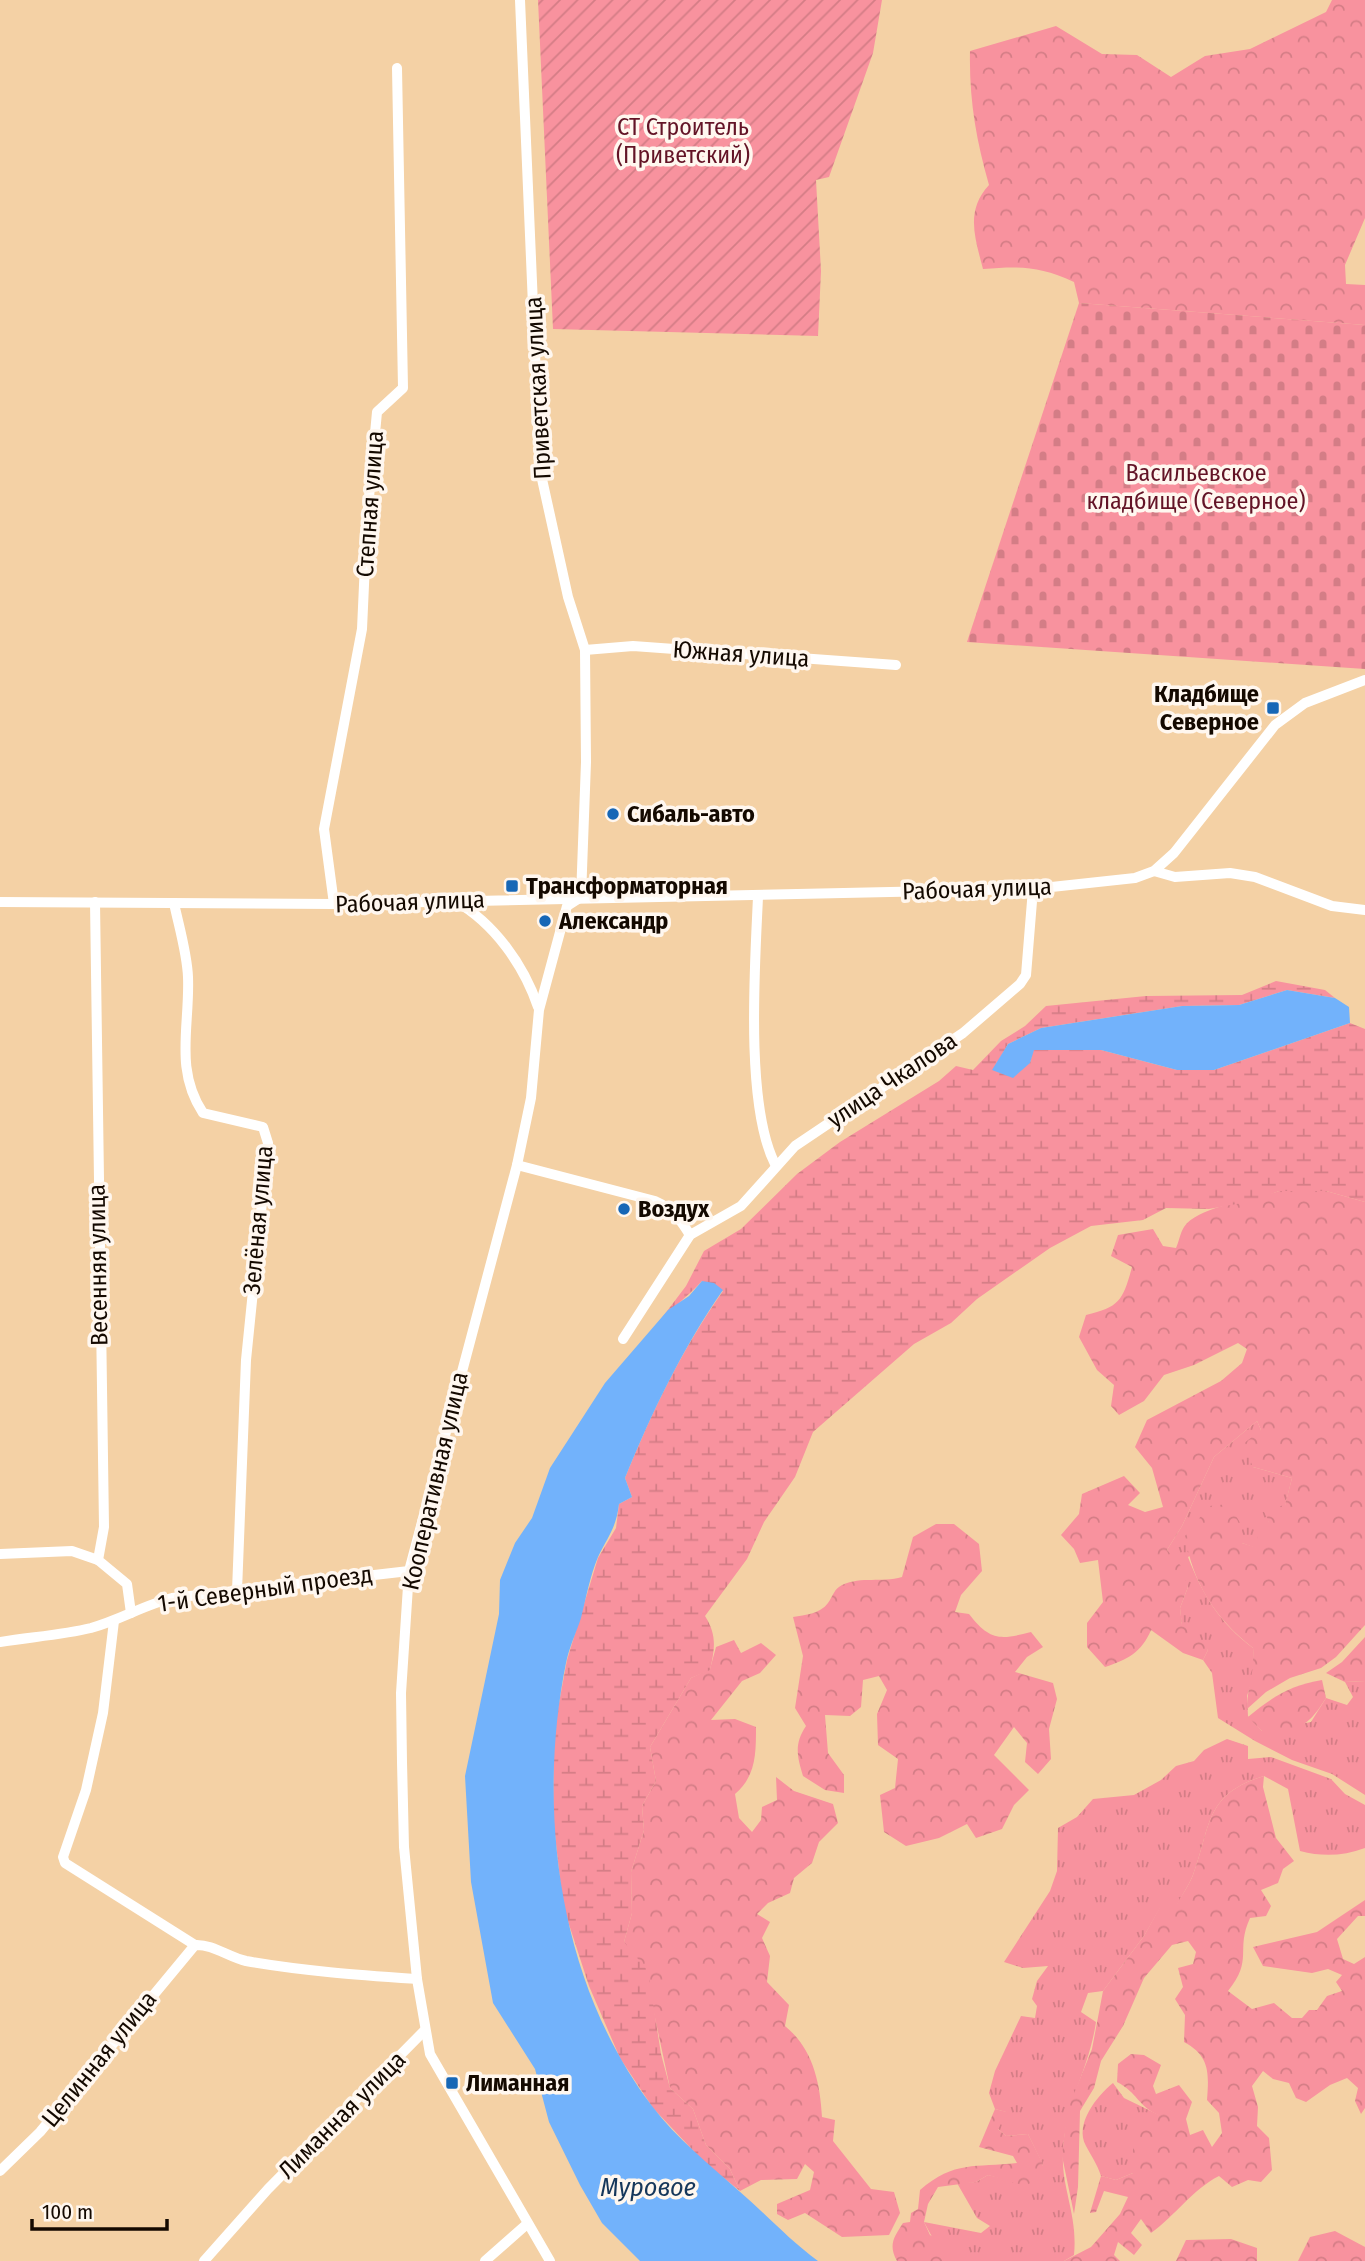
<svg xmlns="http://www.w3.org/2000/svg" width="1365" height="2261" viewBox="0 0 1365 2261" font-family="'Fira Sans Condensed',sans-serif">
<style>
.grass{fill:url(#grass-tufts)}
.forest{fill:url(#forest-crowns)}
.wetland{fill:url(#wetland-marsh)}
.cemetery{fill:url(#cemetery-stones)}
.garden{fill:url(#garden-furrows)}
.water{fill:#72b2fb}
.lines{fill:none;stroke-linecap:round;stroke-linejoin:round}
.street{stroke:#fff;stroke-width:10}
.poi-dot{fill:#1767b6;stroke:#fff7ef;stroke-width:2.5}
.labels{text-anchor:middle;stroke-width:7;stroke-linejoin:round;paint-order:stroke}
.park-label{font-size:24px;fill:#631326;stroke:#fff7ef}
.street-label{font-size:24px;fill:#140900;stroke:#fff7ef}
.poi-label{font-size:24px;font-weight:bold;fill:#140900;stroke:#fff7ef;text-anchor:start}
.water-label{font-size:26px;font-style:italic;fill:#16375b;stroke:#fff7ef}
</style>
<defs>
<pattern id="grass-tufts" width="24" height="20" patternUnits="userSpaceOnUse" patternTransform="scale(1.75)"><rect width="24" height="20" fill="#f8929e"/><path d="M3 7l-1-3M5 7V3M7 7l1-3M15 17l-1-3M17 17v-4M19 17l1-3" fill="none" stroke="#d47d86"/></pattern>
<pattern id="forest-crowns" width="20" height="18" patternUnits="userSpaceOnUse" patternTransform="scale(1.75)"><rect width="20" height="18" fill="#f8929e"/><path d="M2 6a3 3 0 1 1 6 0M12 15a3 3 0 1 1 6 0" fill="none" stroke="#d47d86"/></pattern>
<pattern id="wetland-marsh" width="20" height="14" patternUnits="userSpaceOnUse" patternTransform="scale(1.75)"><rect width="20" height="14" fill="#f8929e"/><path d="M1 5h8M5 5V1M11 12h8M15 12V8" fill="none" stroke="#d47d86"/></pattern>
<pattern id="cemetery-stones" width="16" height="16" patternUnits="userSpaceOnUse" patternTransform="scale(1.75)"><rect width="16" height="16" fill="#f8929e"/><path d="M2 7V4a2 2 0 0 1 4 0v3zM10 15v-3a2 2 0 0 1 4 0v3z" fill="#d47d86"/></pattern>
<pattern id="garden-furrows" width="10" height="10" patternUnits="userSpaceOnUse" patternTransform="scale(1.75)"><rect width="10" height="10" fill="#f8929e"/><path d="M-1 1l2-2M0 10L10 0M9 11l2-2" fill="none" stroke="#d47d86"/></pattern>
</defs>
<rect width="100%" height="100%" fill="#f4d1a5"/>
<g class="grass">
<path d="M1257,1421l4,9 -8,37 39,11 -7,28 -16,15 -8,29 -19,-7v-17l-54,31c15,39 32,66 65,91l2,23 -8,25 1,20 14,15 49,-9 15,-24 21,7 6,-8 -8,-15 20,-1v114l-33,-21 -40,-14 -37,-19 -37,-23 -6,-45 -9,-13 5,-10 -26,-24 -2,-18 8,-21 -21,-37 15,-24 32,-69z"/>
<path d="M1227,1739l21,7v13l23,-2 60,22 14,15 20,11v43c-22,8 -42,9 -65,3l-12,-62 -24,-13c-60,18 -53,51 -71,99 -4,10 -11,20 -16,30l-17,3 -16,28 -41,55 -15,2 -7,19 15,10c-7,48 -31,80 -33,131 -2,35 15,62 11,102l-10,6h-119l-21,-39 57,11 9,-7 -13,-8 -20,-35 19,-1 12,-7 17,4 38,-14 -15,-31 -22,2 -9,-8 9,-16 -11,-3 -6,-16 6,-22 26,-55 14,2 2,-12 -5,-7 5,-18 11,-15 -25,2 -19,-6 46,-71 7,-20 1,-43 19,-11 16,-18 41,-4 27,-15 15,-14 18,-5 10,-11z"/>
<path d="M1113,2083l11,15 35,17 -26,58 -17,7 -15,-4c-4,-12 -9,-19 -15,-30 -12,-22 11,-50 27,-63z"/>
</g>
<g class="forest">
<path d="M1332,0h33v218l-20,47 1,19 19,1v40l-286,-22 -5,-21c-35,-16 -53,-16 -91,-13 -8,-31 -18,-58 6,-84 -13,-46 -20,-86 -19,-134l86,-25 46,28 35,1 34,22 34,-21 45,-7 76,-37z"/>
<path d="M1279,1191h47l39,11v423l-29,32 -15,11 -31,10 -24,14 -19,17c0,-23 8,-35 6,-61 -38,-30 -60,-64 -68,-112l24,-30 20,-2 13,22v17l19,6 -4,-13 12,-15 -6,-11 22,-5 7,-27 -39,-11 -10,-23 18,-14 -4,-9 -43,36 -32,69 -15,24 14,16 7,21 -8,21 2,17 14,7 12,18 -5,10 -20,-7 -32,-23c-9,22 -24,30 -46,37l-18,-20v-24l16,-21 -5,-42 -18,3 -6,-14 -13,-14 18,-21 3,-20 42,-18 16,17 -12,12 17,7 18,-5 -11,-39 -17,-21 12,-27 74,-39 21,-18 5,-14 -9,-6 -44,22 -30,10 -20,26 -25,14 -8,-9 3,-21 -17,-15 -18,-33 7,-22c34,-8 37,-15 46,-48l-21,-11 7,-21 35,-6 10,17 13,2c3,-6 4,-15 8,-21 14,-21 70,-27 95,-36z"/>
<path d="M936,1524h18l25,20 3,27 -21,24 -6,17 14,2c21,27 31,26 62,18l12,15 -16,10 -12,15 38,11 4,16 -8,30 2,30 -13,15 -13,-12 2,-19 -13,-16 -20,28 35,35 -15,15 -12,24 -26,9 -9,-14 -28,14 -33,8 -22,-14 -4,-37 15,-7 3,-29 -20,-14 -1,-31 10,-24 -8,-14 -16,4 -2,27 -11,9 -25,-1 3,38 16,22v18l-19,-3 -22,-14c-6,-20 -9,-32 3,-50l-11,-18 8,-52 -10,-39c12,-2 27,-3 35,-14 5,-7 6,-14 14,-18 20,-9 39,-2 60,-8l11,-40z"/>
<polygon points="1365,1637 1365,1681 1345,1682 1326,1673 1342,1662"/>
<path d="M734,1640l7,13 20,-10 15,12 -16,18 -18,8 -31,39 24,-1 21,8c0,27 0,49 -21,67l4,24 13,14 9,-12 1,-13 15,-7 -1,-23 18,14 39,13 5,19 -19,19 -7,21 -18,15 -4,15 -22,10 -11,11 13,8 -8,16 8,18 -3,26 22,23 -4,21c28,23 35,56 37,91l13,3 -2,21 38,48 23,3 6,21 -11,22 -47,2 -37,-24 -17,7 -11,-6v-10l33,-14 4,-18 -9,-8 -8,15 -36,1 -21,11 -10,-22 -24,-24 -13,-36 -23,-21 -16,-75 -30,-71 8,-29 -1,-41 13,-42 -2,-24 14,-25 -6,-34 41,-69 19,-9 6,-22z"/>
<path d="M1322,1680l4,18c-18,29 -29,35 -64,33l-14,-14c24,-20 43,-32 74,-37z"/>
<path d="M1264,1776l-1,11 13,51 18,23 -11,8 -5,14 -17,7 10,16 -5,10 -16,2c-15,33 4,41 -22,73l24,18 22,-6 18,15h10l7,-8h8l10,-14 15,-5 -6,-9 6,-7 -14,-6 -16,4 -49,-7 -10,-19 64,-15 48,-32v16h-7l-21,23 6,20 11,5 11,-7v151l-4,6 -6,-13 3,-13 -11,-10 -17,7 -24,17 -10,-4 -7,-15 -16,-4 -10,-8 -11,15 6,21 -1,19 12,12 3,32 -11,12 -13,-2 -16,7 -13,-11c-26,13 -44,40 -68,57l-10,-14 -10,14 11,12 -8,10 -16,-13 -4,13 6,6h-56l27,-14 29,-33 8,-17 -24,-6 -8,21 -6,1 11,-37 15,4 17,-7c-1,-31 -1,-40 25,-58 -21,-10 -20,-22 -41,-33l1,-18 13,-10 13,1 17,10 -8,21 3,8 23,-9 13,17 -6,17 4,16 13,-5 9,17 10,-14 -3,-20 -12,-13c2,-27 3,-44 -23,-58l1,-27 -10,-16 8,-12 -5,-19 15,-4 3,-12 -8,-11 -16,4 -28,33 -21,48 -22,35 -7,27 -14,23 -2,76 -4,27 -12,-58 5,-45 25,-62 11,-58 41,-55 16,-29 17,-3c5,-9 12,-19 16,-29 18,-48 11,-81 71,-99z"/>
<path d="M995,2109l12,3 -9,17 8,7 22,-2 15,30 -7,16 -11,6 -37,-11 -12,7 -38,5 -10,17 -4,18 6,13 14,8 1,18h-48c-9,-16 -3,-24 6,-38l7,-1 1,-9 7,-4 2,-19c35,-30 55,-22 97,-27l-4,-7 -34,-9z"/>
<polygon points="1335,2231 1365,2247 1365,2261 1298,2261 1310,2237"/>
<polygon points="1231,2239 1257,2248 1257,2261 1176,2261 1186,2240"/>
</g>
<path class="wetland" d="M1276,981l49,9 10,8 -48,-8 -48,15 -57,1 -141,22 -33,16 -15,26 37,-7 3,-13h68l76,20h37l136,-47 15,6v173l-39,-11h-47l-26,10 -44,8 -43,-1 -23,12 -52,6 -41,22 -73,51 -26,24 -37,21 -101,88 -18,45 -31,45 -17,37 -42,57c12,19 10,32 5,54l-19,8 -41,69 6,34 -14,25 2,24 -13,42 1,41 -8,29 24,29 13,83 9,34 23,21 13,36 24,24 10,22 -36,-29 -51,-54 -33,-50 -31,-72 -26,-80 -10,-89 1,-87 13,-70 31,-102 18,-30 3,-24 13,-7 -7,-19c27,-66 57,-129 98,-187l-21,-10c-15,17 -33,28 -47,46l31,-41 18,-35 37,-22 56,-55 43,-32 99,-61 17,-15 17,4 28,-29 24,-15 21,-20 100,-10 96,-1z"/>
<polygon class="cemetery" points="1079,303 1365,325 1365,669 967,642"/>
<polygon class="garden" points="538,0 882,0 873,53 829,177 816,180 821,271 818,336 553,329"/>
<g class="water">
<polygon points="1287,990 1335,998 1349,1007 1350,1023 1214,1070 1177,1070 1101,1050 1034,1050 1030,1063 1013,1078 992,1070 1008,1044 1041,1028 1182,1006 1239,1005"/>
<path d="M702,1281l12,2 9,7c-41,59 -71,122 -98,188l7,19 -13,7c-3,25 -11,32 -21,53 -8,19 -12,41 -17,61 -5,15 -12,30 -15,45 -30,148 -7,321 86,443 25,33 57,58 87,85 27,23 50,49 79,70h-178l-38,-38 -22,-38 -31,-63 -14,-53 -42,-66 -22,-121 -6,-106 34,-162 1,-34 15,-37 17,-25 18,-50 55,-85 63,-73 21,-14z"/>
</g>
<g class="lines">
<g class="street">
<polyline points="520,0 540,470 568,597 585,650 586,762 581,897 567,906 539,1010 531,1098 517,1165 409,1571 401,1693 402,1762 404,1847 417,1979 430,2054 550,2261"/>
<polyline points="585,650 633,646 896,665"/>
<polyline points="1154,871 1175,877 1230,873 1255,877 1332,906 1365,910"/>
<path d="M758,897c-3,68 -13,208 17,267"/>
<path d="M455,901c39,22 69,64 83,106"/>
<polyline points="0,902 334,904 1033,889 1135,878 1154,871 1174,853 1275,725 1305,703 1365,680"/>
<polyline points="95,902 104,1527 98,1560 127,1584 131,1613"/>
<path d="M174,903c5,24 13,50 14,74 2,49 -14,92 15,136l60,14 5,16 -22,217 -9,231"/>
<polyline points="334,904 324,829 362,629 367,519 377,412 403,388 397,68"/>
<path d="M517,1165l138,36c18,8 25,18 35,34"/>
<polyline points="623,1339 690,1235 741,1206 795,1146 963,1033 1020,984 1026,975 1033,889"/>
<polyline points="0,1554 72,1551 98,1560"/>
<polyline points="114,1621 103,1713 86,1790 63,1857 65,1863 195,1945"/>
<path d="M0,1642c30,-5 62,-7 91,-14 29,-8 53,-23 81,-30l237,-27"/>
<path d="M0,2171l40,-39 155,-187c18,-1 33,12 51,16 56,10 114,14 171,18"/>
<polyline points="204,2261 268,2189 424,2031"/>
<polyline points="485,2261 527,2224"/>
</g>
</g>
<g class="poi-dot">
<rect x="1266" y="701" width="14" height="14" rx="3.5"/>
<circle cx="613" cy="814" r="7"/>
<rect x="505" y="879" width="14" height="14" rx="3.5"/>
<circle cx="545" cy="921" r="7"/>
<circle cx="624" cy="1209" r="7"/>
<rect x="445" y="2076" width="14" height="14" rx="3.5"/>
</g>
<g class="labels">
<g class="park-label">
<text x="683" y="135">СТ Строитель<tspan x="683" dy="28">(Приветский)</tspan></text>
<text x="1196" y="481">Васильевское<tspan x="1196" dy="28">кладбище (Северное)</tspan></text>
</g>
<g class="street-label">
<text transform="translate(538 388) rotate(-93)" y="8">Приветская улица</text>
<text transform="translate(370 504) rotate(-86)" y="8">Степная улица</text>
<text transform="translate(741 654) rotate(4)" y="8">Южная улица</text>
<text transform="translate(977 889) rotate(-2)" y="8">Рабочая улица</text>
<text transform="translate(410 902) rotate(-2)" y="8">Рабочая улица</text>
<text transform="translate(892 1080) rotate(-34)" y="8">улица Чкалова</text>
<text transform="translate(258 1220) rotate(-85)" y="8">Зелёная улица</text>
<text transform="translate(98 1265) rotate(-91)" y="8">Весенняя улица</text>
<text transform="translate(435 1481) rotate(-77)" y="8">Кооперативная улица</text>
<text transform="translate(265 1589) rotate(-8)" y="8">1-й Северный проезд</text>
<text transform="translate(99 2059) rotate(-51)" y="8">Целинная улица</text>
<text transform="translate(342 2115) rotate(-45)" y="8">Лиманная улица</text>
</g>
<g class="poi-label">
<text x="1259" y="702" text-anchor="end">Кладбище<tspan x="1259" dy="28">Северное</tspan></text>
<text x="627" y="822">Сибаль-авто</text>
<text x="526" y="894">Трансформаторная</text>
<text x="559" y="929">Александр</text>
<text x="638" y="1217">Воздух</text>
<text x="466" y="2091">Лиманная</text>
</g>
<g class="water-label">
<text x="648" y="2196">Муровое</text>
</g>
</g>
<path d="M32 2219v10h135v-10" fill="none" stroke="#140900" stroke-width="3.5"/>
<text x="42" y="2219" font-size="21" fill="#140900" stroke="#fff7ef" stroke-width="5" paint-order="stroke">100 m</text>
</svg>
